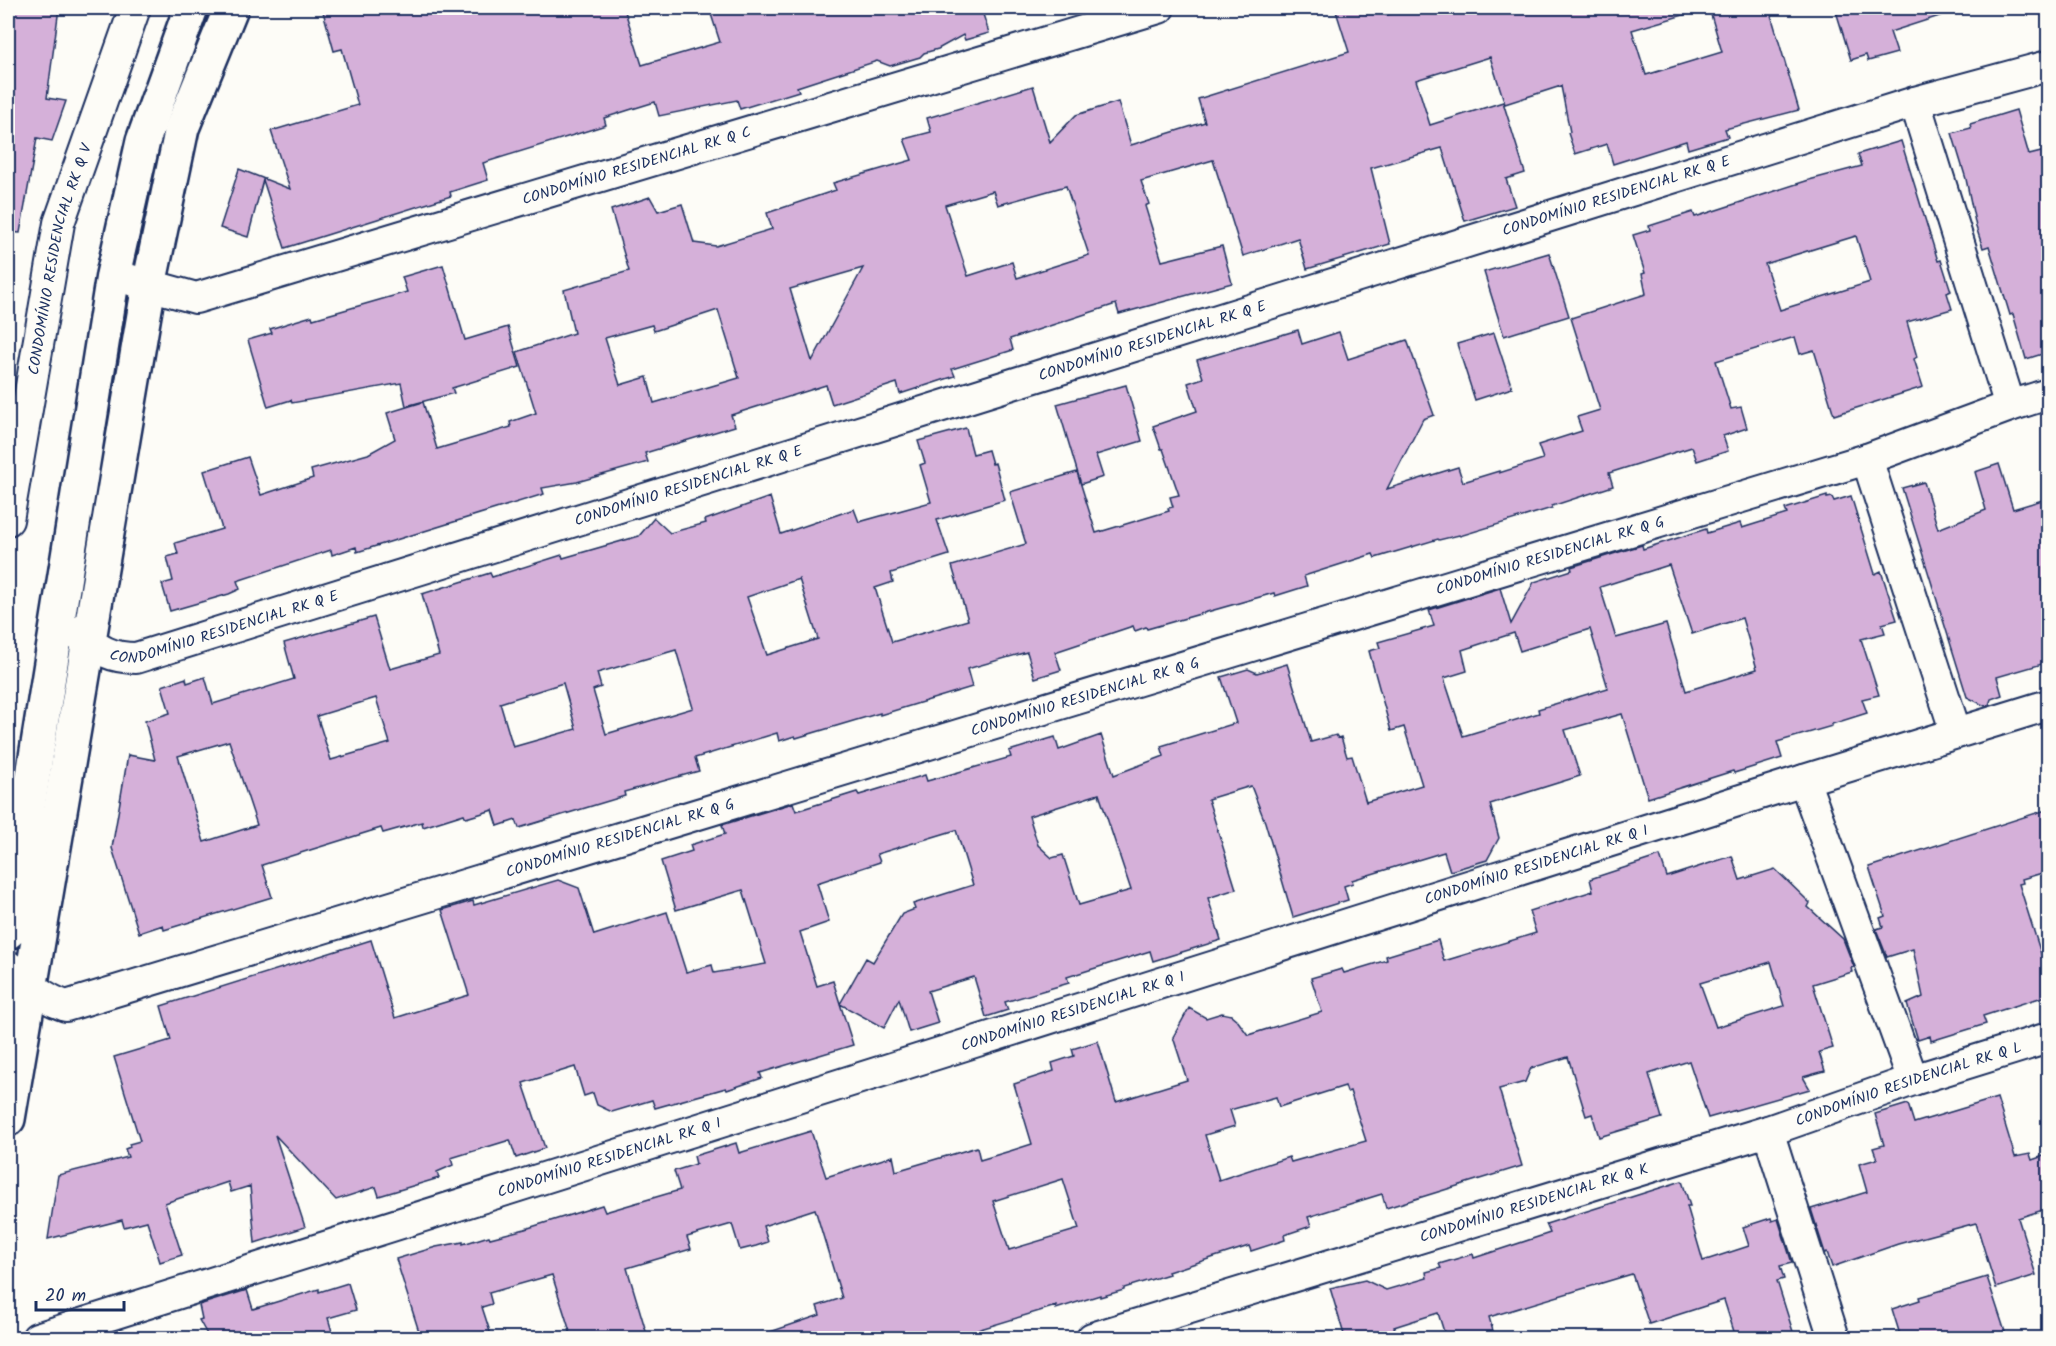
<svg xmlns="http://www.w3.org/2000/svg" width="2056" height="1346" viewBox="0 0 2056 1346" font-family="Kalam,sans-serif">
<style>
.building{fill:#d5b0d9;stroke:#1b2f5e;stroke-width:1.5;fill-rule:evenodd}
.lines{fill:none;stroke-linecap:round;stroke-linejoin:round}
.minor-casing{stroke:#1b2f5e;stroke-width:34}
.tertiary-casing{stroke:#1b2f5e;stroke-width:38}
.minor{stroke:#fdfcf7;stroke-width:30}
.tertiary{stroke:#fdfcf7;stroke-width:33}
.labels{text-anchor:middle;stroke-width:4.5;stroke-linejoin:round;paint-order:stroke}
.street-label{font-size:15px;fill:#1b2f5e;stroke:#fdfcf7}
</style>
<rect width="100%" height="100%" fill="#fdfcf7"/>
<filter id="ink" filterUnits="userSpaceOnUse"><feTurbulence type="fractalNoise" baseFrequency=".0167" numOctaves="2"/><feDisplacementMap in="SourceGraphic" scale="12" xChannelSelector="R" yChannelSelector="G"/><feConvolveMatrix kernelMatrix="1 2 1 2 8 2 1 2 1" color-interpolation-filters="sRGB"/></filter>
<g filter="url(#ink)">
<g class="building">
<polygon points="8,8 59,8 47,98 66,101 52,141 37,138 20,233 8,232 8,70 11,43 8,42"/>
<polygon points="322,8 624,8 642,65 720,42 709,8 981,8 989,33 965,40 963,35 938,49 924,53 920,57 890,66 877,61 797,87 799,91 740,109 737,100 659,116 655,102 629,110 604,118 606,125 483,163 488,180 450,192 451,196 285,248 263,180 248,237 220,228 239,169 290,189 271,131 358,105 342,49 334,51"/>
<path d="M1335,8h48l3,7 24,-7h276l1,6 -55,16 14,45 76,-23 -13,-44h60l30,102 -74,19 3,8 -40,12 -2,-8 -73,23 -6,-20 -32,10 -7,-21 2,-1 -9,-46 -56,18 -15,-47 -74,23 14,45 73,-23 22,71 -19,6 9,27 -50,15 -23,-73 -71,20 19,76 -83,25 -9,-31 -55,18 -30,-96 -72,21 8,23 -4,2 17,55 60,-15 10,37 -113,31 -3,-10 -106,35 3,11 -61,19 3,7 -55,18 -3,-11 -65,21 -6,-19 -95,30 4,11 -90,27 3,9 -71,20 -35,6 2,6 -187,58 -1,-5 -24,8 -1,-5 -94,31 3,8 -11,5 -59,17 -8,-27 11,-3 -6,-24 11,-3 -3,-11 47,-14 -18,-58 44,-14 13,38 52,-17 -2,-8 57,-16 27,-15 -8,-26 36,-11 14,47 74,-22 -1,-5 26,-9 -19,-61 57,-19 -10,-43 65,-19 -18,-61 39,-13 8,14 24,-7 12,39 22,3 56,-17 -5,-16 69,-23 -3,-7 79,-23 -8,-21 27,-7 -4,-14 106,-32 17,56 26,-27 42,-13 13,43 74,-23 -7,-23 151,-47zM1066,186l23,69 -72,23 -5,-16 -44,14 -23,-71 48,-14 5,14zM863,268l-51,93 -22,-72zM718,310l21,68 -85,25 -7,-26 -27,8 -15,-47 47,-13 2,6z"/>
<polygon points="1835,8 1949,8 1949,13 1890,32 1897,53 1868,61 1866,55 1851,60"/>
<polygon points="2016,110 2029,155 2049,150 2049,352 2026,359 2013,314 2010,315 1989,246 1983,248 1976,227 1966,179 1952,133 1971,128 1970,124"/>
<path d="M1901,141l37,120 3,-1 10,31 -4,2 5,16 -45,13 10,35 -3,2 9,28 -89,28 -20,-65 -14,4 -5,-17 -79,24 15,48 10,-2 6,21 -24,8 5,15 -31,10 -5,-14 -83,26 4,13 -61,20v2l-92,28 -1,-1 -20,5 -1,-1 -63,19 -2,-4 -69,22 3,10 -32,10 -1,-3 -127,36 -1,-2 -11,4 -2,-5 -78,26 6,18 -26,8 -8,-26 -60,17 5,18 -92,28v-2l-84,25 -1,-2 -16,5 -2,-8 -82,25 4,13 -75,21 1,4 -106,32 -3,-8 -18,6 -5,-16 -27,8 -2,-4 -41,13 -1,-5 -39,11 -2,-5 -119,37 10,32 -108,33 -1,-5 -24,8 -27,-85 16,-93 27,5 -10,-39 25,-8 -8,-27 24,-8 1,5 18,-6 8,27 81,-25 -10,-36 90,-26 16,52 49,-14 -17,-61 68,-21 2,4 70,-22 1,3 76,-22 15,-18 16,15 36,-10 -1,-3 65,-23 11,37 73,-25 5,13 72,-20 -11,-37 5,-2 -7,-22 48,-13 7,26 15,-4 4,14 3,-1 10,37 -68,20 12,35 -58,18 2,9 -18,6 17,54 76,-22 -16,-54 74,-22 -16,-52 67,-20 19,61 73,-22 -1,-3 5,-1 -3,-10 9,-2 -16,-46h-2l-8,-23 44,-15 -9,-28 15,-5 -6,-18 101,-30 4,14 37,-12 9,27 59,-19 27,75 -11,4 -36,70 71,-22 5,15 36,-11v2l44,-14 -5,-14 44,-14 -5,-14 23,-7 -29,-92 75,-24 -4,-20 3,-1 -12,-38 17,-5 -1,-4 44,-14 2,5 114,-37 53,-14 -4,-12zM1856,236l14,46 -90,28 -15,-46zM799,579l19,60 -51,16 -20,-58zM676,650l17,58 -87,26 -13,-44 8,-3 -4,-14zM563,683l13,46 -63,18 -13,-44zM376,698l14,45 -59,17 -14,-44zM229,741l28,84 -53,17 -26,-86z"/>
<polygon points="1549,253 1569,316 1504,336 1484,272"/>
<polygon points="443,265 465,340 508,327 520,367 452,388 454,393 406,406 401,383 292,403 291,400 268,407 248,340 272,333 270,329 295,321 312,316 313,319 407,292 402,277"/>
<polygon points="1494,333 1512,388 1475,400 1457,344"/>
<polygon points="1126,385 1142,441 1096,455 1103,477 1081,484 1057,404"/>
<polygon points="1999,464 2013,509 2049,498 2049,662 1997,677 2002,695 1991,699 1989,705 1985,706 1967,697 1902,488 1924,482 1938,529 1986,510 1975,472"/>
<path d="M1827,496v2l5,-1 2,4 17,-5 24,78 6,-3 16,49 -15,4 3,9 -24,6 18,56 -17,4 5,14 -35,11v2l-55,16 5,16 -48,15 -1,-2 -85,27 -26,-84 -57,16 15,46 -90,28 9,34 -12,22 -37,11 -6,-19 -92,28 1,3 -9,3 4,14 -55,17 -28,-95 -14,-36 -43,13 28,90 -28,9 13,42 -68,21 -3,-10 -83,26 2,6 -64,19 3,8 -22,7 -12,-40 -46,14 10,32 -29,9 -10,-33 -15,29 -44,-24 26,-46 7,4 29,-48 13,-5 -2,-5 60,-19 -17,-55 -79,24 3,8 -63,21 12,39 -29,10 17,54 16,-5 20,64 -93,28 2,5 -35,12 -1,-2 -71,20 -3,-8 -40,12 -15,-7 -4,-12 -9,3 -9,-29 -52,16 22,65 -29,10 -6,-18 -59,18 2,7 -16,7 2,6 -60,18 -3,-9 -40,13 -61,-65 30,92 -50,16 -5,-57 -19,6 -3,-10 -63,21 17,52 -22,7 -13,-41 -23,6 -2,-7 -74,19 10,-64 70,-18 -3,-8 5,-2 -1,-3 11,-3 -26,-84 57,-17 -10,-34 210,-66 24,78 41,-13 33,-10 -27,-85 31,-9 1,4 84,-25 21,8 15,47 73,-23 19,60 26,-7 2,8 52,-9 -23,-74 -67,20 -15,-49 31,-10 -2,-6 35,-11 -3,-9 71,-22 3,8 61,-19 2,3 66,-20 2,6 84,-24 -2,-6 46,-14 4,13 42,-15 13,40 50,-19 -3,-10 75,-23 -15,-46 27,-8 9,4 30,-9 24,78 25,-7 2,3 3,-1 6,20 5,-1 14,46 56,-17 -18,-58 -13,4 -22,-80 11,-3 -2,-6 56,-16 -5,-16 71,-22 11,36 23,-42 38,-12 -1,-3 71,-22 1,4 63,-20 1,4 33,-10 2,5 45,-14 -2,-5zM1669,565l23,69 50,-16 15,51 -71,22 -20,-67 -50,14 -16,-51zM1590,629l18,59 -70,21 1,4 -76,23 -19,-58 23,-7 -5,-21 52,-17 6,18zM1099,794l32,96 -52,15 -16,-50 -11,3 -14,-13 -9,-29z"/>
<polygon points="2049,809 2049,871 2022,879 2023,883 2019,884 2043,960 2049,958 2049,995 1983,1016 1986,1024 1931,1041 1930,1036 1918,1040 1907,1004 1923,997 1913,949 1887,957 1876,929 1883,927 1880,918 1885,916 1869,867"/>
<path d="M1660,856l7,21 65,-21 8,24 35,-11 35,34 -2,4 35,32 11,28 -3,1 1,4 -39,12 20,64 -14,4 6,19 -22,6 7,12 -102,29 -19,-57 -40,13 13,44 -63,19 -7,-23 -6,2 -18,-59 -37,11 -6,14 -26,7 23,77 -136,42 -4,-14 -42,13 -32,10 3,9 -27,9 1,5 -34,11 -2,-5 -81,26 1,2 -45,14v2l-24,7v-2l-44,14v-3l-105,32h-187v-4l56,-19 -3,-9 25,-8 -27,-89 -52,17 5,16 -12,4 -16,4 -8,-26 -45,13 4,12 -64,19 21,70h-76l-20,-63 -63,18 3,11 -10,3 10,31h-71l-25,-79 40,-12 27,-5v2l26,-8 1,2 35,-9 77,-24 3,7 75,-22 -6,-19 22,-7 -2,-8 42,-13 3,10 72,-22 15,46 67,-21 3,15 81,-24 3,13 30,-9 22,-7 -18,-60 40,-13 -2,-8 22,-7 -2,-7 26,-8 18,61 71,-22 -14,-43 16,-29 17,10 16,-5 9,2 6,5 11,15 74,-23 -11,-34 31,-9 2,4 43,-13 -1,-4 52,-16 6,21 92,-28 -7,-22 64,-20 -3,-12zM1771,962l13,44 -68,21 -16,-44zM1345,1086l2,6 3,-1 16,50 -75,21 -2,-5 -70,23 -14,-45 30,-9 -5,-16 46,-13 3,10zM1063,1179l16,50 -70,21 -16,-49z"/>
<polygon points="1997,1098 2015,1157 2030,1154 2032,1160 2049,1154 2049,1208 2018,1218 2036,1275 1996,1288 1976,1223 1898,1244 1832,1267 1827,1252 1825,1253 1811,1209 1867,1192 1859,1164 1877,1159 1873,1148 1884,1145 1875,1114 1908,1104 1914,1123"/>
<polygon points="1682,1181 1690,1206 1687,1206 1703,1261 1749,1246 1743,1227 1771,1218 1772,1221 1778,1219 1792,1263 1780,1266 1784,1279 1777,1281 1795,1338 1736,1338 1724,1300 1649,1324 1632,1274 1489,1317 1495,1338 1446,1338 1438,1313 1394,1327 1398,1338 1345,1338 1330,1288 1365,1280 1386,1290 1427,1278 1426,1272 1441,1268 1439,1264 1473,1254 1474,1258 1550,1233 1546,1224"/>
<polygon points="1987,1277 2007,1338 1901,1338 1892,1309 1920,1300 1919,1297"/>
<polygon points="348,1283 356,1310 328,1318 334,1338 209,1338 199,1320 202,1319 199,1305 247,1290 253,1309 319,1289 319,1292"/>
</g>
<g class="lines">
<defs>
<g id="minor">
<polyline points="1915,102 2010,406"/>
<path id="s1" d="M113,275l83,23 963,-290"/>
<polyline points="1867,459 1956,733"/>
<path id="s2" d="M8,520l51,-297 76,-215"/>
<path id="s3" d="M72,630c23,16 34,28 64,28l1779,-556 133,-36"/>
<polyline points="1804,780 1913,1080"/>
<path id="s4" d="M8,966c18,16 33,32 58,40l1801,-547 143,-53 38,-12"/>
<polyline points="1768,1131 1834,1338"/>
<path id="s5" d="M37,1338l1767,-558 244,-75"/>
<path id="s6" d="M1092,1338l676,-207 145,-51 135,-42"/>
</g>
<g id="tertiary">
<polyline points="8,932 113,275 143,141 191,8"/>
<polyline points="8,1119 149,285 182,128 231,8"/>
</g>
</defs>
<use href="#minor" class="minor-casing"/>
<use href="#tertiary" class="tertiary-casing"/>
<use href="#minor" class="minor"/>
<use href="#tertiary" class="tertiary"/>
</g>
</g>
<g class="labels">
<g class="street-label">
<text dy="5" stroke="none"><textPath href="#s1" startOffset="546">CONDOMÍNIO RESIDENCIAL RK Q C</textPath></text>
<text dy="5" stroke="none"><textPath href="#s3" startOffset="1622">CONDOMÍNIO RESIDENCIAL RK Q E</textPath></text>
<text dy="5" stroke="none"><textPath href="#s2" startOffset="266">CONDOMÍNIO RESIDENCIAL RK Q V</textPath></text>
<text dy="5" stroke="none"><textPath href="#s3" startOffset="1136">CONDOMÍNIO RESIDENCIAL RK Q E</textPath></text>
<text dy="5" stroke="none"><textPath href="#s3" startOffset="650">CONDOMÍNIO RESIDENCIAL RK Q E</textPath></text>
<text dy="5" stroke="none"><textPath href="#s4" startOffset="1622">CONDOMÍNIO RESIDENCIAL RK Q G</textPath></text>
<text dy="5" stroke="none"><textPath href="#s3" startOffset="164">CONDOMÍNIO RESIDENCIAL RK Q E</textPath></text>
<text dy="5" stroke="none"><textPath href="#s4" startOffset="1136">CONDOMÍNIO RESIDENCIAL RK Q G</textPath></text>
<text dy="5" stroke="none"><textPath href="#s4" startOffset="650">CONDOMÍNIO RESIDENCIAL RK Q G</textPath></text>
<text dy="5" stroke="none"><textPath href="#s5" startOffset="1572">CONDOMÍNIO RESIDENCIAL RK Q I</textPath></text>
<text dy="5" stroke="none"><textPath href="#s5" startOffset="1086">CONDOMÍNIO RESIDENCIAL RK Q I</textPath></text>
<text dy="5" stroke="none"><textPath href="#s6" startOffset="855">CONDOMÍNIO RESIDENCIAL RK Q L</textPath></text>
<text dy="5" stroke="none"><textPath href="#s5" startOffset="600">CONDOMÍNIO RESIDENCIAL RK Q I</textPath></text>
<text dy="5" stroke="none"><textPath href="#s6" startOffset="462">CONDOMÍNIO RESIDENCIAL RK Q K</textPath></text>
</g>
</g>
<rect width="2056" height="1346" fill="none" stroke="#fdfcf7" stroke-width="30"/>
<rect x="15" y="15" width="2026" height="1316" fill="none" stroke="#1b2f5e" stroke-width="2" filter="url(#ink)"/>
<path d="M36 1301v9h88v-9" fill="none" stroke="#1b2f5e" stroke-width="3"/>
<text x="45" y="1301" font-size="18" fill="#1b2f5e" stroke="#fdfcf7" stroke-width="4.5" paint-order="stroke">20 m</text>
</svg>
